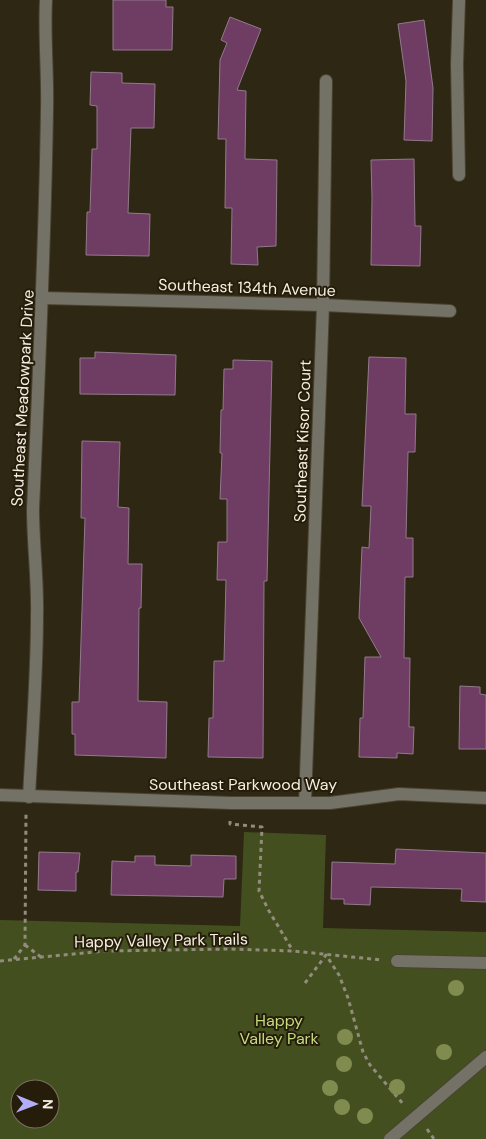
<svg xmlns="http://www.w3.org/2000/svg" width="486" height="1139" viewBox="0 0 486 1139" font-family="'DM Sans',sans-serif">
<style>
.green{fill:#444f20;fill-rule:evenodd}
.building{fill:#6f3c64;stroke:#917b8b}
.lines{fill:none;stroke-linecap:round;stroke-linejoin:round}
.minor-casing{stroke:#4a4330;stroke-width:14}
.path{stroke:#928c7c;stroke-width:3;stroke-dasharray:4 4;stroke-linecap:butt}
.minor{stroke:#747167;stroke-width:12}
.tree{fill:#808b4f}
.labels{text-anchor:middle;stroke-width:4;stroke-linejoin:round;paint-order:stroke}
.street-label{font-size:16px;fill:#f4efe3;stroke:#251d09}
.park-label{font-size:16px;fill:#c4dc80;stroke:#251d09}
</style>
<rect width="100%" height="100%" fill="#2e2713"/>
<path class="green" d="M244,832l82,3 -3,93 163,4v207h-486v-219l240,6zM20,1089h30v30h-30z"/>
<g class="building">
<polygon points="113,0 166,0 166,7 173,7 172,50 113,50"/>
<polygon points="230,17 261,29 237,90 246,91 245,159 277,160 276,246 257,247 258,265 231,264 232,208 225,208 226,139 218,139 220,60 227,43 221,40"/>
<polygon points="424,20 433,88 432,141 404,140 406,81 398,24"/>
<polygon points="91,72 122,73 122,83 155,84 154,128 131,128 128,213 150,214 149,256 86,255 87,212 90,212 92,149 97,149 97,106 90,105"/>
<polygon points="414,159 415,226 421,226 420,266 371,265 372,197 371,160"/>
<polygon points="95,352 176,355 175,395 80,394 80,358 95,358"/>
<polygon points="369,357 406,358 405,414 416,414 415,452 408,452 406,538 413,538 413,577 405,577 404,658 410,658 409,727 414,727 413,754 397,753 397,758 359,757 360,718 363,718 365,657 381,657 359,618 362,547 369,548 371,506 362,506"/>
<polygon points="233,360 272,361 267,581 264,581 263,758 208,757 209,718 213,718 214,661 224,661 226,580 217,580 218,542 227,542 227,499 220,499 222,453 220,453 221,410 223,410 224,369 233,369"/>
<polygon points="82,441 120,442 118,507 129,508 128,564 142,564 141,608 139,608 138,701 167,702 166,758 75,755 75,734 72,734 72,702 79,702 85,518 81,518"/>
<polygon points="460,686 480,687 480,694 486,695 486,749 459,749"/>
<polygon points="396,849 486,853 486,902 461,901 462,889 371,887 370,905 344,904 344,899 331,899 332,862 395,864"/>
<polygon points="39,852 80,853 78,872 76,872 76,891 38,890"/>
<polygon points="191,855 236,856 236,879 224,879 223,897 111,895 112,861 135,862 135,856 155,856 155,865 191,866"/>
</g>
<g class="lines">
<defs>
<g id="minor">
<polyline points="459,175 457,64 459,0"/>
<polyline points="43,298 323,305 450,311"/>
<polyline points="0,795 231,803 330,803 399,794 486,798"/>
<path d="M29,797c3,-60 8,-121 8,-181 1,-35 -4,-71 -4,-107 6,-133 12,-266 14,-399 1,-37 -3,-73 -1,-110"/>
<polyline points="305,803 323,305 326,81"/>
<polyline points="397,961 486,963"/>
<polyline points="390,1139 486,1057"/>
</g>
</defs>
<use href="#minor" class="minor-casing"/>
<g class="path">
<polyline points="230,821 230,824 262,827 259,891 269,911 293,951"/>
<polyline points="25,945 41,957"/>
<polyline points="14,959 25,945 26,812"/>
<polyline points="0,961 105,951 229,949 293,951 382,960"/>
<polyline points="305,983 326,955 339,975 348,998 363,1052 370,1065 404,1105"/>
<polyline points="427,1129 434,1139"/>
</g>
<use href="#minor" class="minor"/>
</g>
<g class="tree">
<circle cx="456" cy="988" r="8"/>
<circle cx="345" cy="1037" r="8"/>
<circle cx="444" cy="1052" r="8"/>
<circle cx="344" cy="1064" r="8"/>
<circle cx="397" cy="1087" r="8"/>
<circle cx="330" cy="1088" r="8"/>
<circle cx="342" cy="1107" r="8"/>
<circle cx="365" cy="1116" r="8"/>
</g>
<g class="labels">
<g class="street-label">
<text transform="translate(247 287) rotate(2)" y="6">Southeast 134th Avenue</text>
<text transform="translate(22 398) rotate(-87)" y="6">Southeast Meadowpark Drive</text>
<text transform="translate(302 441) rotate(-88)" y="6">Southeast Kisor Court</text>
<text x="243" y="790">Southeast Parkwood Way</text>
<text transform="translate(161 940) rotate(-1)" y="6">Happy Valley Park Trails</text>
</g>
<g class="park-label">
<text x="279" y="1026">Happy<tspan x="279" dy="18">Valley Park</tspan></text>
</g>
</g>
<g transform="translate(35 1104) rotate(91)"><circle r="24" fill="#251d09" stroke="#787160"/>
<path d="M0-4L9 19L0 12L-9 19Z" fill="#b2adf9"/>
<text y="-8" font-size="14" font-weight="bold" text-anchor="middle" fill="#f4efe3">N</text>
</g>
</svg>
